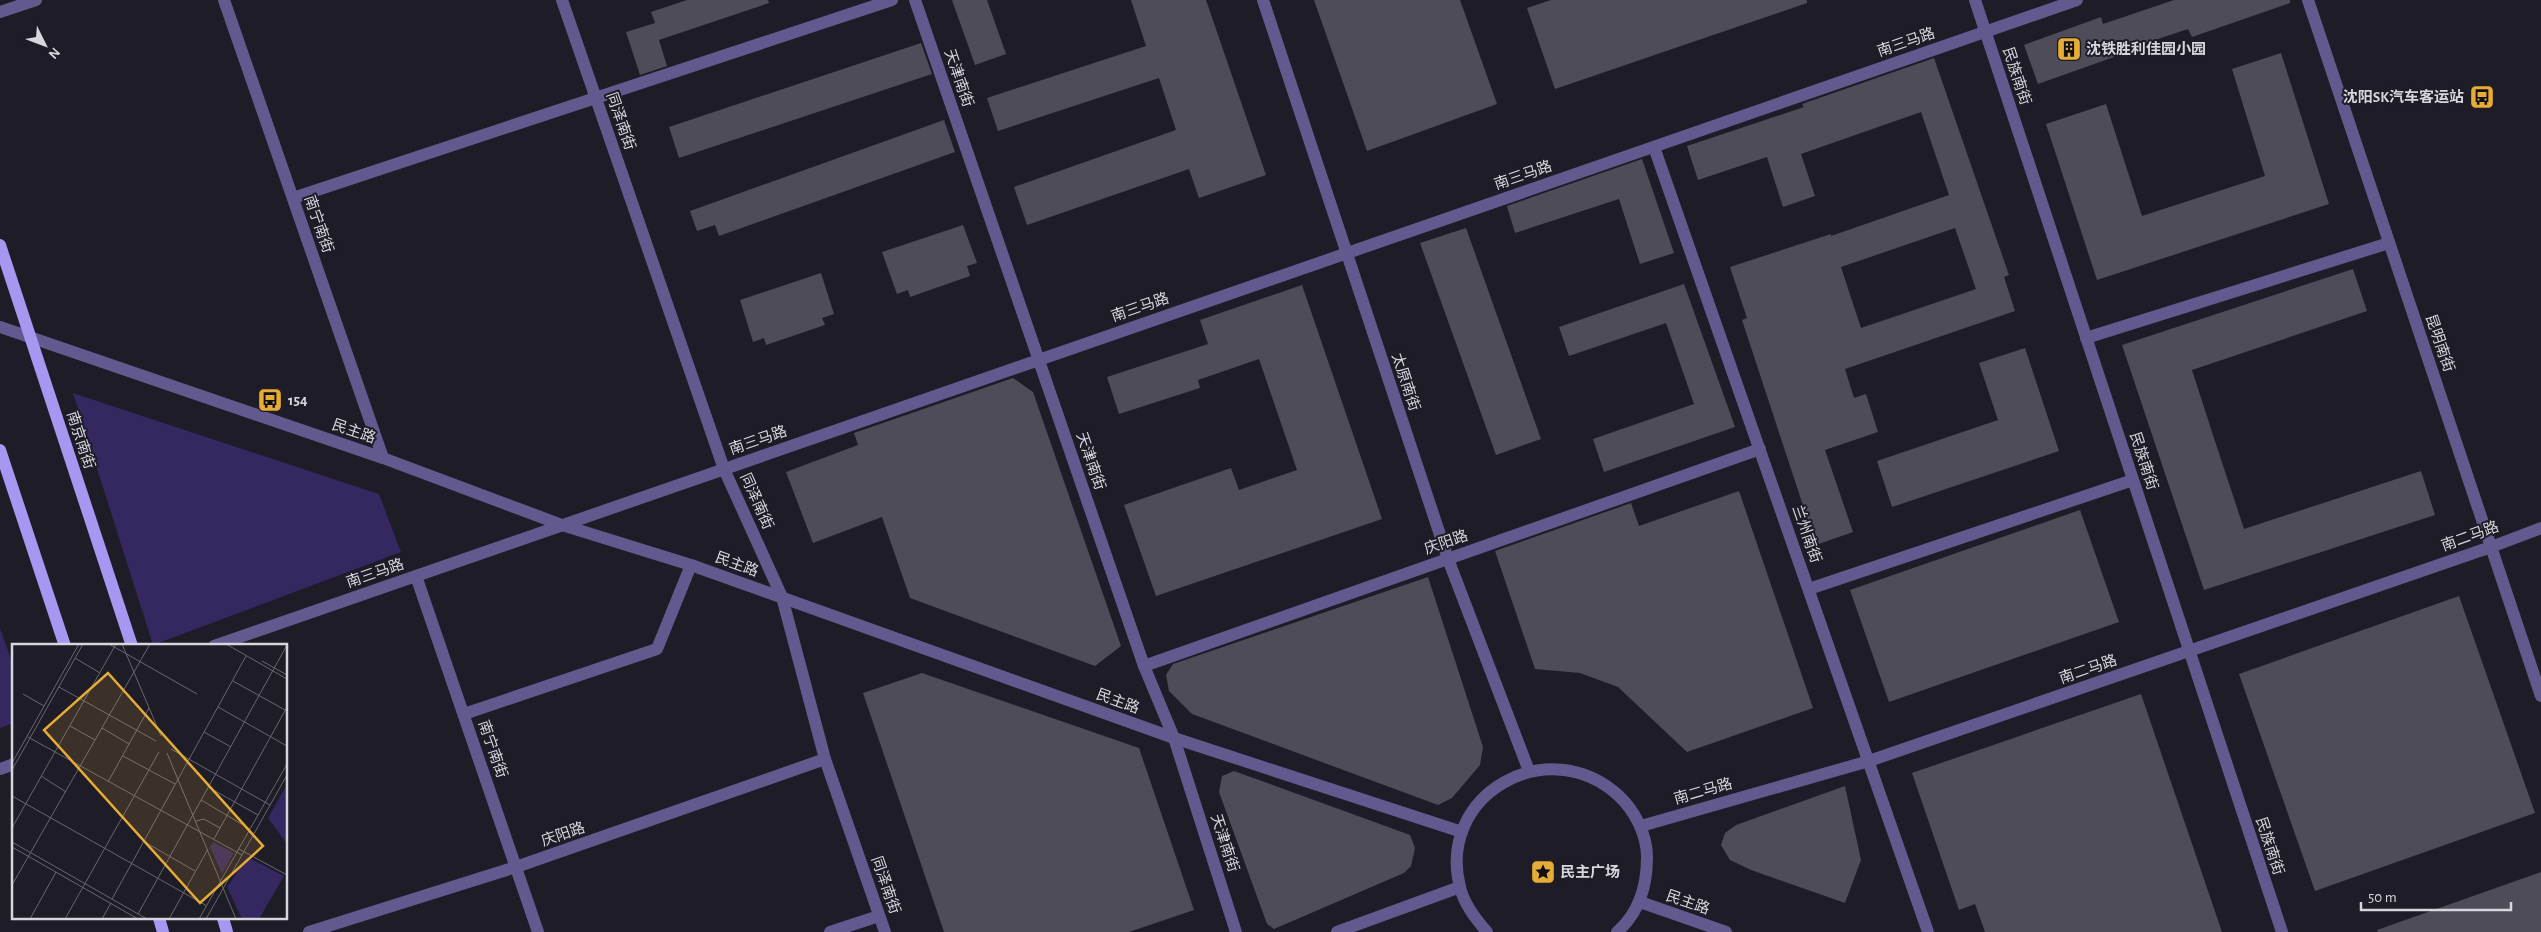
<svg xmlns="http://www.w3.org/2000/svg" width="2541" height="932" viewBox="0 0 2541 932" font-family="'Alegreya Sans','Noto Sans SC',sans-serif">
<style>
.green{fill:#352760}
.building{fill:#4d4c58;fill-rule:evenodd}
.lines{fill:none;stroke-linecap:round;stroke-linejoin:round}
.minor{stroke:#62598e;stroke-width:12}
.tertiary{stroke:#62598e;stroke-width:12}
.primary{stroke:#a797f1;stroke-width:12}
.labels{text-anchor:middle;stroke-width:4;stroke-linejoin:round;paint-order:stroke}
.street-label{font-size:15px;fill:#d6d6dd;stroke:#1e1c27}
.poi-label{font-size:15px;font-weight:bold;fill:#d6d6dd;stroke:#1e1c27;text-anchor:start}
.inset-road{fill:none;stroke:#686670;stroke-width:1}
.view{fill:#e6ac36;fill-opacity:0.15;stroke:#e6ac36;stroke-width:2.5}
.inset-edge{fill:none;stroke:#d6d6dd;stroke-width:2.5}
</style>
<rect width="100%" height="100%" fill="#1e1c27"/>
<g class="green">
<polygon points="73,393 379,494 401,552 153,645"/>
<polygon points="0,628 14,668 14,723 0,728"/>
</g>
<g class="building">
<polygon points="687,0 768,0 769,3 659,40 667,66 640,75 626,32 655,23 651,12"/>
<polygon points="952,0 987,0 1006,54 975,65"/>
<polygon points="1131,0 1206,0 1266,175 1199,198 1189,169 1027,225 1014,187 1176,130 1159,78 998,131 987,98 1146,46"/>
<polygon points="1314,0 1460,0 1497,104 1367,151"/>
<polygon points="1551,0 1807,0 1807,3 1555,89 1527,8"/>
<polygon points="2174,0 2290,0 2290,3 2192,37 2188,29 2113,54 2114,57 2038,84 2024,45 2101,17 2103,24"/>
<polygon points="921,43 932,74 679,158 669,127"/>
<polygon points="2281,53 2329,204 2097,280 2046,124 2106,104 2142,216 2265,176 2232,69"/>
<path d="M1934,58l75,217 -5,2 11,34 -170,58 9,29 12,-4 12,38 -53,18 28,82 -37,13 -74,-225 5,-2 -17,-51 101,-33v2l118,-41 -28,-83 -120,42 14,42 -32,11 -16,-50 -69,23 -11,-34 117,-39 -2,-3zM1955,228l21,61 -115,39 -20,-61z"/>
<polygon points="944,120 955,152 719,236 715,225 697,231 690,211"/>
<polygon points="1642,159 1674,253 1640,264 1619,199 1515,233 1507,206"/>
<polygon points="963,225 977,263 967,266 970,276 910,297 908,290 897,294 882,252"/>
<polygon points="1466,228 1541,439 1496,455 1420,243"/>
<polygon points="2353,269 2367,311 2192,370 2212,432 2244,529 2421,471 2435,515 2204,590 2122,345"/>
<polygon points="821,273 834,314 822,318 825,325 766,345 764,338 753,342 740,300"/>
<polygon points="1684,284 1735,427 1604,472 1593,439 1694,404 1666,323 1569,356 1559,327"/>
<polygon points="1302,285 1382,519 1156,596 1124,505 1231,468 1239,490 1297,470 1259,359 1198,380 1200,388 1119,414 1107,377 1208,344 1200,320"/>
<polygon points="2025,348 2059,451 1892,507 1877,461 1998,420 1979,363"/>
<polygon points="1013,378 1033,392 1121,646 1095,666 910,598 882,517 813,543 786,472 858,445 854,433"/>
<polygon points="1739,491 1813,708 1687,752 1618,687 1580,673 1535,669 1495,551 1631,503 1639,526"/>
<polygon points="2080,510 2119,622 1889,702 1850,590"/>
<polygon points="1428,577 1483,747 1480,765 1452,798 1438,805 1192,714 1169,691 1166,675 1173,664"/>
<polygon points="2459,596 2535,813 2315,891 2239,674"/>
<polygon points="922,673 1139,748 1194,910 1129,932 944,932 863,693"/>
<polygon points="2141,694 2222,932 1985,932 1975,904 1959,910 1912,773"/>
<polygon points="1234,771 1410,835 1415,848 1411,866 1404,873 1274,929 1267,924 1219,792 1222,776"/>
<polygon points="1845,786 1861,860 1845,903 1751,870 1730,860 1721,845 1725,833 1736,825"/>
<polygon points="2541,872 2541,932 2378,932 2377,930"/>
</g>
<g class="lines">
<g class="minor">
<polyline points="224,0 383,458"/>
<polyline points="562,0 724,469 782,597 825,759 885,932"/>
<polyline points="915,0 1144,666 1174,738 1236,932"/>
<polyline points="1263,0 1448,559 1529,771"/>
<polyline points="1975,0 2282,932"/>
<polyline points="2308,0 2541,696"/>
<polyline points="0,12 36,0"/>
<polyline points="1654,147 1928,932"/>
<polyline points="293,198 892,0"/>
<polyline points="2086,338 2389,243"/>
<polyline points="416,576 538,932"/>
<polyline points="1809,589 2133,480"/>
<polyline points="214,646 2077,0"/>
<polyline points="1144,666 1760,449"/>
<polyline points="464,714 657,649 691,565"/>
<polyline points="0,769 14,764"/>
<polyline points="1641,826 1869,761 2491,547 2541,528"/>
<polyline points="309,932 516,867 825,759"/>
<polyline points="830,932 879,916"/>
<polyline points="1337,932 1460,887"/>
</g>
<g class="tertiary">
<polyline points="0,327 383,458 562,525 691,565 1174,738 1462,832"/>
<polyline points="1640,902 1726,932"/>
<path d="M1487,932c-12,-14 -23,-28 -27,-45 -24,-93 89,-156 159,-91 16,15 28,39 28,61 0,28 -8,56 -30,75"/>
</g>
<g class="primary">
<polyline points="0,245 132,646"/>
<polyline points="0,450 65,646"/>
<polyline points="159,918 163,932"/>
<polyline points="223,918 227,932"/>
</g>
</g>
<defs>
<symbol id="building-square" viewBox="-11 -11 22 22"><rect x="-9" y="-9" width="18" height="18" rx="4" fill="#e6ac36" stroke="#1e1c27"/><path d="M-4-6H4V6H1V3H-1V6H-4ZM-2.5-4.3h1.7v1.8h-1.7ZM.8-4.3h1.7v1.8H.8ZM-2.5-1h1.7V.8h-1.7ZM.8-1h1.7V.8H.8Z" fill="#111"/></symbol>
<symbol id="bus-square" viewBox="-11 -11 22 22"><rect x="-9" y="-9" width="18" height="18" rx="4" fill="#e6ac36" stroke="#1e1c27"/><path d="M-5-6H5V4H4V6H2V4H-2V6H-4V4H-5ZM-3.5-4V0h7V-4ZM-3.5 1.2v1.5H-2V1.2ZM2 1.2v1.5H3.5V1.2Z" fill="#111"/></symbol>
<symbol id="sight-square" viewBox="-11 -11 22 22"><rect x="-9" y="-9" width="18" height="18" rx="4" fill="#e6ac36" stroke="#1e1c27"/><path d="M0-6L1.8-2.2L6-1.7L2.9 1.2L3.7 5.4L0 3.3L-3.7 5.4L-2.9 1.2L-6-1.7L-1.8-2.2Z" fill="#111"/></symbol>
</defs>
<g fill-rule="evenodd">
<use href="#building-square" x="2055" y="35" width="28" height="28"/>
<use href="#bus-square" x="2468" y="83" width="28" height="28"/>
<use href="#bus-square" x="256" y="386" width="28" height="28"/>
<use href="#sight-square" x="1529" y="858" width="28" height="28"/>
</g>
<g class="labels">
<g class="street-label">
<text transform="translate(1906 42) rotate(-19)" y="5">南三马路</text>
<text transform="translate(2017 76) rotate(72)" y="5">民族南街</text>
<text transform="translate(959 78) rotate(71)" y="5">天津南街</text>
<text transform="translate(621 121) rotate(71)" y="5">同泽南街</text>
<text transform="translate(1523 175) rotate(-19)" y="5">南三马路</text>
<text transform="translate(319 224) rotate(71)" y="5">南宁南街</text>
<text transform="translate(1140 307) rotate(-19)" y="5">南三马路</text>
<text transform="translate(2440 343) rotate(71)" y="5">昆明南街</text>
<text transform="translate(1406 382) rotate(72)" y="5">太原南街</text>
<text transform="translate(354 431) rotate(19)" y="5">民主路</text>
<text transform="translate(81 440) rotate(72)" y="5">南京南街</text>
<text transform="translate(758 440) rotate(-19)" y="5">南三马路</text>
<text transform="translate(1091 461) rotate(71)" y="5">天津南街</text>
<text transform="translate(2144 461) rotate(72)" y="5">民族南街</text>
<text transform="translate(757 501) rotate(66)" y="5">同泽南街</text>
<text transform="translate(1807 534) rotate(71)" y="5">兰州南街</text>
<text transform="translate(2470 536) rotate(-20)" y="5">南二马路</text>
<text transform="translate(1446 542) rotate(-19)" y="5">庆阳路</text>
<text transform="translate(737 564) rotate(20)" y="5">民主路</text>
<text transform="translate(375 573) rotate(-19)" y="5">南三马路</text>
<text transform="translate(2088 669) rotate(-19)" y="5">南二马路</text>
<text transform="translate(1118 701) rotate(20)" y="5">民主路</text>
<text transform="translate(493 749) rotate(71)" y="5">南宁南街</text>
<text transform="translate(1703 791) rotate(-16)" y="5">南二马路</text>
<text transform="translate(563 834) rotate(-19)" y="5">庆阳路</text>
<text transform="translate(1225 843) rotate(72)" y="5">天津南街</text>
<text transform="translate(2270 846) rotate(72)" y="5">民族南街</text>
<text transform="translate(886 885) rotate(71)" y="5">同泽南街</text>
<text transform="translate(1688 902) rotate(19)" y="5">民主路</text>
</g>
<g class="poi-label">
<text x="2086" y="54">沈铁胜利佳园小园</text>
<text x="2464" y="102" text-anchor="end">沈阳SK汽车客运站</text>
<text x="288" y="405">154</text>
<text x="1560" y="877">民主广场</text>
</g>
</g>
<g transform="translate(12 644)">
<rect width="275" height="275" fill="#1e1c27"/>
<path d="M275,140v60l-19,-26zM201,198l21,11 -12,21 -12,-27zM235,213l37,19 -25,43h-17l-15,-32z" fill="#352760"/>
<path class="inset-road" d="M97,0l88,50M110,0l39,92M214,0l61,35M63,14l25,15M250,17l25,14M221,37l52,29M47,43l97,54M11,50l21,12M206,63l69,39M58,82l25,14M90,84l27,16M192,88l27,15M16,93l214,118M159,105l99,56M155,109l69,166M111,112l52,28M0,119l67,-119M0,126l71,-126M29,132l25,16M96,138l41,-74M196,143l50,28M0,152l195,110M189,156l49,29M184,177l8,-2 16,9M0,184l104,-184M202,195l73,-132M131,197l52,30M0,198l135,77M0,203l126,72M227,205l48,26M0,241l138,-241M100,255l134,-243M126,270l149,-269M18,275l26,-47M53,275l94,-167M90,275l9,-16M157,275l39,-70M187,275l88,-155M194,275l81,-144"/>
<path class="view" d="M96,29l155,173 -63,57 -156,-173z"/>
<rect width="275" height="275" class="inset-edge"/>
</g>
<g transform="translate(45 45) rotate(132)" stroke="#1e1c27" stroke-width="4" paint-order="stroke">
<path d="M0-4L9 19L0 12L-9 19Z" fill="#d6d6dd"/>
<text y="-8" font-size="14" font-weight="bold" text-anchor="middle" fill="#d6d6dd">N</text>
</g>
<path d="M2361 902v8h150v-8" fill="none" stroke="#d6d6dd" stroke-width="2.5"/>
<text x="2368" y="902" font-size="15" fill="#d6d6dd" stroke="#1e1c27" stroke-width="4" paint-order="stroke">50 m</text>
</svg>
